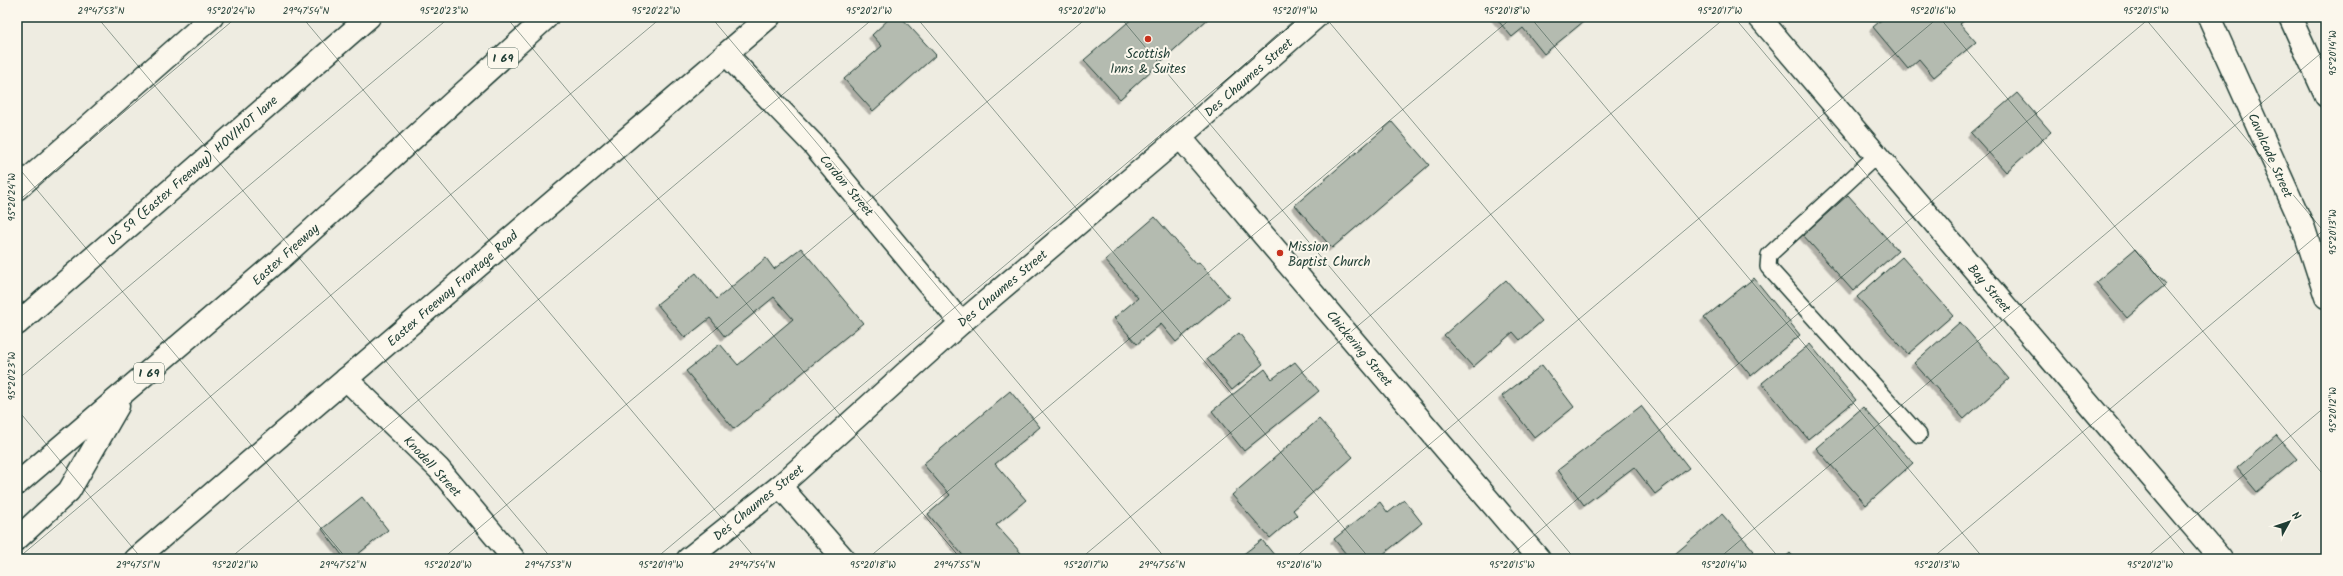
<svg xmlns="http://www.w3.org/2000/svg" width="2343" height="576" viewBox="0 0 2343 576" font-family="Kalam,sans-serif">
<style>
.building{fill:#b4bbb0;stroke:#1f3d34;filter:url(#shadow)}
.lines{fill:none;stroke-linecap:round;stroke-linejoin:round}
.lane-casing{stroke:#1f3d34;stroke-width:18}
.street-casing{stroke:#1f3d34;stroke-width:25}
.secondary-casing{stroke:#1f3d34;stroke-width:25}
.highway-casing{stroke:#1f3d34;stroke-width:25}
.lane{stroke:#fbf7ec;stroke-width:15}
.street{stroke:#fbf7ec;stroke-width:22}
.secondary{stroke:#fbf7ec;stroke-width:22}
.highway{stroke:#fbf7ec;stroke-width:22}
.ticks{fill:none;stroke:#1f3d34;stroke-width:1;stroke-opacity:0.45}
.poi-dot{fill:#c8321e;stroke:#fbf7ec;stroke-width:1.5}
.labels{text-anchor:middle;stroke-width:4;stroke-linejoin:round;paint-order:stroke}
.shield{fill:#fbf7ec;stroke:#61756b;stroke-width:1}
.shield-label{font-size:12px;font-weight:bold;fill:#1f3d34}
.poi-label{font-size:13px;fill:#1f3d34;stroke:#fbf7ec}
.street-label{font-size:13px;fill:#1f3d34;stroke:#fbf7ec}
.neatline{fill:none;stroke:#1f3d34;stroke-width:1.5}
.ticks-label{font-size:10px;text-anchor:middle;fill:#1f3d34}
</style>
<defs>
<filter id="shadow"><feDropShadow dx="-3.5" dy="3.5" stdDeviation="0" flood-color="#0004"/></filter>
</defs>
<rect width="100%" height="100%" fill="#eeece1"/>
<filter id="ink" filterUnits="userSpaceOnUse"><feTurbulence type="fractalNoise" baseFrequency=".025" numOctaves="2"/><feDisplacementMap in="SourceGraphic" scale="8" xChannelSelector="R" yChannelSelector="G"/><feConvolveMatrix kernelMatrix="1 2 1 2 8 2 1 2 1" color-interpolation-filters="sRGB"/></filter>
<g filter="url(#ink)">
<g class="building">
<polygon points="891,17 901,17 936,55 873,111 844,79 882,46 872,35"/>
<polygon points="1134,17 1210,17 1120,99 1084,60"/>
<polygon points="1495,17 1589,17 1544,54 1523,28 1512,37"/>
<polygon points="1885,17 1968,17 1960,24 1976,42 1934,77 1919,59 1908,69 1873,27"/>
<polygon points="2017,93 2051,132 2006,172 1971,133"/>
<polygon points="1392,122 1429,165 1332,248 1295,205"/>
<polygon points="1848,195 1898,251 1853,291 1803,235"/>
<polygon points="1155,217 1196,264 1199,262 1229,297 1176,342 1161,324 1137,344 1114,318 1138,298 1105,260"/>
<polygon points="801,248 863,323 734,429 686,371 720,344 738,365 793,319 774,297 725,337 710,318 685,338 657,304 696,273 717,299 766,258 774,269"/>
<polygon points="2135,249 2166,284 2127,318 2096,282"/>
<polygon points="1902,257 1953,315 1908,354 1857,297"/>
<polygon points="1754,278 1800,335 1751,376 1704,318"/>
<polygon points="1506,280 1542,321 1520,340 1513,332 1473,367 1444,335"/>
<polygon points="1960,322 2009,379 1964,419 1914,363"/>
<polygon points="1239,333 1263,364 1232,390 1207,359"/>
<polygon points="1810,344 1856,400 1808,439 1762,383"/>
<polygon points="1295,362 1319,391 1244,451 1212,411 1265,369 1272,379"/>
<polygon points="1542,365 1574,407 1535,438 1502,396"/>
<polygon points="1010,391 1040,427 995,464 1026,500 996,525 1021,553 1014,559 966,559 928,514 950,495 923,464"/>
<polygon points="1641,406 1689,468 1655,494 1634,467 1584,505 1558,470"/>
<polygon points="1863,407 1913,463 1866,505 1816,448"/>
<polygon points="1319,419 1353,457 1293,510 1297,515 1270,538 1232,495"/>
<polygon points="2276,435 2297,459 2257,492 2237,468"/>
<polygon points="362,497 388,530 352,559 345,559 322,529"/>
<polygon points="1404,500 1422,523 1377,559 1350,559 1334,539 1380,502 1388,513"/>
<polygon points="1722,514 1754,551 1745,559 1669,559"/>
<polygon points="1262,540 1275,556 1272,559 1237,559"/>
<polygon points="1790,553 1796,559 1783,559"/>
</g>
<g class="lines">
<defs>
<polyline id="lane" points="1877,155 1769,255 1768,267 1919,435"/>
<g id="street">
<polyline points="1759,17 2221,559"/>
<polyline points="726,54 813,144 961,323"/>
<polyline points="1180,137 1539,559"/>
<polyline points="346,379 439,469 514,559"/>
<polyline points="780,486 844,559"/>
<polyline points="688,559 780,486 961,323 1180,137 1316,17"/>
</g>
<g id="secondary">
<polyline points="2209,17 2304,229 2326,297"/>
<polyline points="2290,17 2326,96"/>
<polyline points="136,559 769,17"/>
</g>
<g id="highway">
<polyline points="17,189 212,17"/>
<polyline points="17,324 369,17"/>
<polyline points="17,484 279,260 547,17"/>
<polyline points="17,539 69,491 118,406"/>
</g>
</defs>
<use href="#lane" class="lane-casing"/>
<use href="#street" class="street-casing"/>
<use href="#secondary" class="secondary-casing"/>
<use href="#highway" class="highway-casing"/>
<use href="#lane" class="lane"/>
<use href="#street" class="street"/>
<use href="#secondary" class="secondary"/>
<use href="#highway" class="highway"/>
</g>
</g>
<path class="ticks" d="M97,17l455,542M302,17l454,542M506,17l455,542M711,17l455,542M916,17l454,542M1120,17l455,542M1325,17l455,542M1530,17l454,542M1734,17l455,542M1939,17l387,461M2144,17l182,217M17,23l7,-6M17,166l330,393M17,202l220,-185M17,380l433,-363M17,409l125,150M17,559l645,-542M229,559l646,-542M442,559l646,-542M655,559l646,-542M867,559l646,-542M1080,559l646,-542M1293,559l646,-542M1506,559l645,-542M1718,559l608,-510M1931,559l395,-331M2144,559l182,-153"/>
<g class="poi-dot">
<circle cx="1148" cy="39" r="4"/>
<circle cx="1280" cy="253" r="4"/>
</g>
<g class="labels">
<g class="shield">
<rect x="488" y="48" width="30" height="20" rx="3"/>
<rect x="134" y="363" width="30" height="20" rx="3"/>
</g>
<g class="shield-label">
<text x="503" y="62">I 69</text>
<text x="149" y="377">I 69</text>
</g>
<g class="poi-label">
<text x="1148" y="58">Scottish<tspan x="1148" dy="15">Inns &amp; Suites</tspan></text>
<text x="1288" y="251" text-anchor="start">Mission<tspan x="1288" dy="15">Baptist Church</tspan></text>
</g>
<g class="street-label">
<text transform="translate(1248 77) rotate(-41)" y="5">Des Chaumes Street</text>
<text transform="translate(2271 155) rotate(66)" y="5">Cavalcade Street</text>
<text transform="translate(192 170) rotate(-41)" y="5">US 59 (Eastex Freeway) HOV/HOT lane</text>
<text transform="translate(847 185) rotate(50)" y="5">Cordon Street</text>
<text transform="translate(285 254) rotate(-42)" y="5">Eastex Freeway</text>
<text transform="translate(452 288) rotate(-41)" y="5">Eastex Freeway Frontage Road</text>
<text transform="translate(1002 288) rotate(-40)" y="5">Des Chaumes Street</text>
<text transform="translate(1990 288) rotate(50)" y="5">Bay Street</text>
<text transform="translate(1360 348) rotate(50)" y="5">Chickering Street</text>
<text transform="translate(433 466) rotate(47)" y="5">Knodell Street</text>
<text transform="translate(758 502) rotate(-39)" y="5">Des Chaumes Street</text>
</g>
</g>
<rect width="2343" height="576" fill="none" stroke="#fbf7ec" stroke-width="44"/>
<g transform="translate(2289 522) rotate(50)" stroke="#fbf7ec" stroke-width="3" paint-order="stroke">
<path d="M0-3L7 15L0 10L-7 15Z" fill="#1f3d34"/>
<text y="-6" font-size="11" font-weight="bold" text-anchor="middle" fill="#1f3d34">N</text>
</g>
<rect x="22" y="22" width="2299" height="532" class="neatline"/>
<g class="ticks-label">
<text x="101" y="14">29°47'53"N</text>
<text x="231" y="14">95°20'24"W</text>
<text x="306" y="14">29°47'54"N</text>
<text x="444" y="14">95°20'23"W</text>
<text x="656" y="14">95°20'22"W</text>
<text x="869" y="14">95°20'21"W</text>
<text x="1082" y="14">95°20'20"W</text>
<text x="1295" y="14">95°20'19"W</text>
<text x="1507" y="14">95°20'18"W</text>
<text x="1720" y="14">95°20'17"W</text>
<text x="1933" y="14">95°20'16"W</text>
<text x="2146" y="14">95°20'15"W</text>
<text transform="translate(2332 53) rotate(-90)" y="4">95°20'14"W</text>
<text transform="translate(11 197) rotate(-90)" y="4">95°20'24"W</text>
<text transform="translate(2332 232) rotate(-90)" y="4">95°20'13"W</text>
<text transform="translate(11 376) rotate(-90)" y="4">95°20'23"W</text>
<text transform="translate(2332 410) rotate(-90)" y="4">95°20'12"W</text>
<text x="138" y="568">29°47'51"N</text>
<text x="235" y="568">95°20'21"W</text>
<text x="343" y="568">29°47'52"N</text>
<text x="448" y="568">95°20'20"W</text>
<text x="548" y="568">29°47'53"N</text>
<text x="661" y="568">95°20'19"W</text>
<text x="752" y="568">29°47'54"N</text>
<text x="873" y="568">95°20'18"W</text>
<text x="957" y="568">29°47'55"N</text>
<text x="1086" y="568">95°20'17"W</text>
<text x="1162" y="568">29°47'56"N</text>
<text x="1299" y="568">95°20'16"W</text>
<text x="1512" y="568">95°20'15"W</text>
<text x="1724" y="568">95°20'14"W</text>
<text x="1937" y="568">95°20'13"W</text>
<text x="2150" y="568">95°20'12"W</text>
</g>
</svg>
